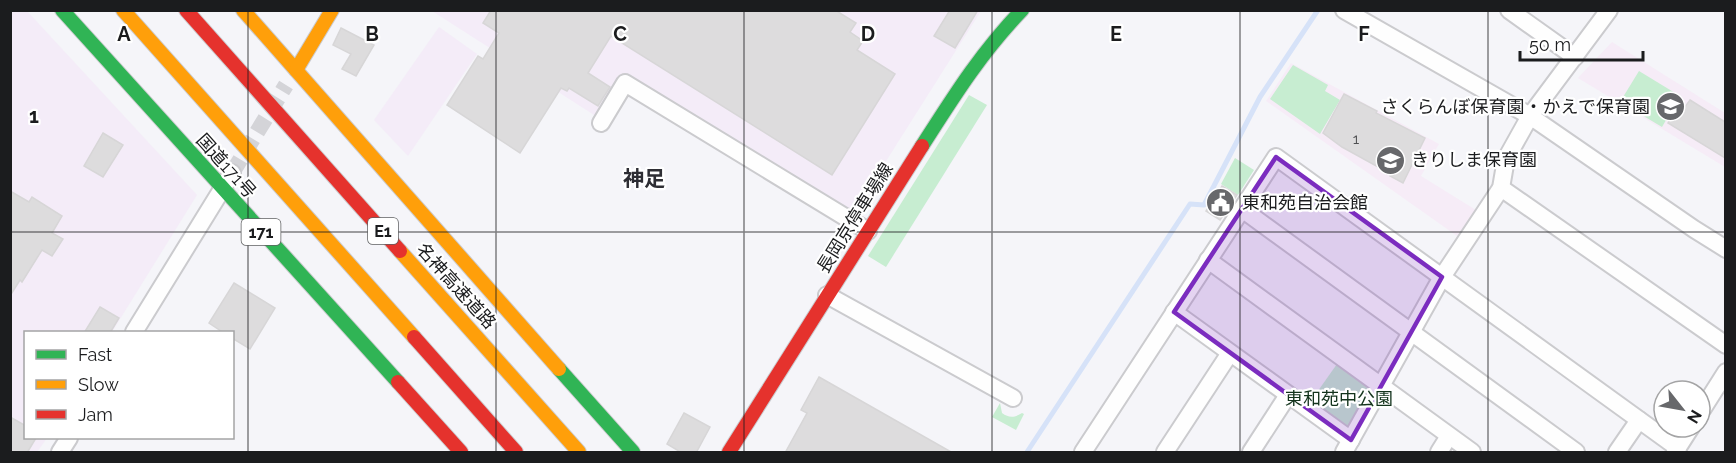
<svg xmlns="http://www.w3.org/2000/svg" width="1736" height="463" viewBox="0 0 1736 463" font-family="Raleway,'Noto Sans JP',sans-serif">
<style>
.industrial{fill:#f4ecf8}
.education{fill:#f6ecf7}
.green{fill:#c7edd1}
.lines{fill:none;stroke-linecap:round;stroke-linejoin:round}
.stream{stroke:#d6e2f8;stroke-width:5}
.building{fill:#dddcdd;stroke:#d7d6d7;stroke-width:1.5}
.street-tunnel{stroke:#d4d4d8;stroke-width:16;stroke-dasharray:16 8;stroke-linecap:butt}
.street-casing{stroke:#cbcbce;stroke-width:20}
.fast-casing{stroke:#cbcbce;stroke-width:16}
.slow-casing{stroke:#cbcbce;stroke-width:16}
.jam-casing{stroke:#cbcbce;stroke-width:16}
.street{stroke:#fefefe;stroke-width:16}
.fast{stroke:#30b455;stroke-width:14}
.slow{stroke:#ff9f0a;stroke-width:14}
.jam{stroke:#e5322d;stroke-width:14}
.marked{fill:#7b2cbf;fill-opacity:0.2;stroke:#7b2cbf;stroke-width:4.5;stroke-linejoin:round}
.grid{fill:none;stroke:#1b1c1e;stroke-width:1.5;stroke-opacity:0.55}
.labels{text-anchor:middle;stroke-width:4.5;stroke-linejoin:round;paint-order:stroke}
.number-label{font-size:15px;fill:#4e4f51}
.shield{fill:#fff;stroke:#5f6062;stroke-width:1.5}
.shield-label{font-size:16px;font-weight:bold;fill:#1b1c1e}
.poi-label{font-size:18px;fill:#1b1c1e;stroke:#fff;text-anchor:start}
.street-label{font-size:18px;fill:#1b1c1e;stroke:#fff}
.park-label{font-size:18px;fill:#13331c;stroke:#fff}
.quarter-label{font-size:21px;font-weight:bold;fill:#2e2e34;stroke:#fff}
.grid-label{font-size:20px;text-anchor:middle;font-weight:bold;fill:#1b1c1e;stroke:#fff;stroke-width:4.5;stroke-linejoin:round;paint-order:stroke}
</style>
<rect width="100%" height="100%" fill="#f5f5f9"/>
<g class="industrial">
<polygon points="10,11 27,11 197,195 112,332 26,332 26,438 47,438 37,452 11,452"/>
<polygon points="432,11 981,11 852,215 626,79 601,113 594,115"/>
<polygon points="439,27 477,54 408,156 374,120"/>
</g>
<g class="education">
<polygon points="1612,42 1725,113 1725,167 1578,78"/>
<polygon points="1291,63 1439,144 1421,176 1476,210 1457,236 1266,101"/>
</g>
<g class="green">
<polygon points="1293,65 1328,85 1325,91 1340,100 1320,134 1270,99"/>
<polygon points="1639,71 1680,96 1662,127 1620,102"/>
<polygon points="969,95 987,105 886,267 868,256"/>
<polygon points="1235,158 1254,170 1238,195 1221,184"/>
<polygon points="1337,364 1366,385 1369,393 1349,427 1341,428 1308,405"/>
<path d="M1000,403l2,10c7,5 12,5 20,0l2,1 -8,16 -24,-13z"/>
</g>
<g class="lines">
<polyline class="stream" points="1027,452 1190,204 1204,205 1260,97 1318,10"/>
</g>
<g class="building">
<polygon points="491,10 835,10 856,23 850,32 863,41 857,50 895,74 832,175 611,36 588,73 610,87 598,106 569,88 567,91 561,88 520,153 447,105 478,56 483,59 499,33 483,23"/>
<polygon points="950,10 978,10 955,48 934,36"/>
<polygon points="341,28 374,45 356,76 342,69 351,54 333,45"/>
<polygon points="1344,94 1377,111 1376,113 1425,138 1403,183 1390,176 1391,174 1342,147 1323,133"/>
<polygon points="1690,100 1725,122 1725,158 1668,123 1680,104 1685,107"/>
<polygon points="103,133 123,145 103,177 84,166"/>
<polygon points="1222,186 1237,195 1220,220 1206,211"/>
<polygon points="10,191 29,202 32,197 62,216 52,233 63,239 52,256 42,250 22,282 20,280 10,296"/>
<polygon points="234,283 275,308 250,349 232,338 232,333 224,333 209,323"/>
<polygon points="100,307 119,318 110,333 84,333"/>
<polygon points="819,377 953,453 785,453 807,413 801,410"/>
<polygon points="684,413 710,427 696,453 682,453 667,444"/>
<polygon points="10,417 26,426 26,438 36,438 27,453 10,453"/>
</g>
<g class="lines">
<polyline class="street-tunnel" points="232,173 286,85"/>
<defs>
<g id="street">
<polyline points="1344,10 1530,116 1694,229 1726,249"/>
<polyline points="1509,10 1575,57"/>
<polyline points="601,123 625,83 868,231"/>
<polyline points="1501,188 1726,345"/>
<polyline points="1242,209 1576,452"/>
<polyline points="1208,260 1472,452"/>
<polyline points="827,295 1013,398"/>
<polyline points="1174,312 1351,440"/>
<polyline points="134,332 232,173"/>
<polyline points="1700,413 1726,372"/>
<polyline points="60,452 69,438"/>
<polyline points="1083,452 1276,157 1678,448"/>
<polyline points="1165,452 1230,353"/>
<polyline points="1251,452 1288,395"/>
<polyline points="1344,452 1442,277 1501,188 1506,159 1530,116 1609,10"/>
<polyline points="1439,452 1449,436"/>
<polyline points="1617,452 1639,420"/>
<polyline points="1675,452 1691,427"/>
</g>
<g id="fast">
<polyline points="62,10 398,382"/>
<path d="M922,146c32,-50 58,-92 100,-136"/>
<polyline points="559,369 633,452"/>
</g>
<g id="slow">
<polyline points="123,10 414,337"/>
<polyline points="243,10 559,369"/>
<polyline points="296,70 332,10"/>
<polyline points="400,251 579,452"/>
</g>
<g id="jam">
<polyline points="186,10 400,251"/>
<polyline points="414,337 516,452"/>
<polyline points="398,382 461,452"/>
<polyline points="729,452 922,146"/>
</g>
</defs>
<use href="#street" class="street-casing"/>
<use href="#fast" class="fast-casing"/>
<use href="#slow" class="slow-casing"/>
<use href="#jam" class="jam-casing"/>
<use href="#street" class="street"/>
<use href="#fast" class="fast"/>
<use href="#slow" class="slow"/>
<use href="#jam" class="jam"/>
</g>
<path class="marked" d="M1276,157l166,120 -91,163 -177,-128z"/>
<path class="grid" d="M248,10v442M496,10v442M744,10v442M992,10v442M1240,10v442M1488,10v442M10,232h1716"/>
<defs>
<symbol id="school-disc" viewBox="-11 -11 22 22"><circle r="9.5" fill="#67686b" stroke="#fff"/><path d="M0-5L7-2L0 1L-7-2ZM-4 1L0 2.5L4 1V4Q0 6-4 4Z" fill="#fff"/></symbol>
<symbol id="civic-disc" viewBox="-11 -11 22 22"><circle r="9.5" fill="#67686b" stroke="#fff"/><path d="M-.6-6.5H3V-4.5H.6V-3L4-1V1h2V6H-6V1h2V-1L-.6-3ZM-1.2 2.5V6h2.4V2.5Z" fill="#fff"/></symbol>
</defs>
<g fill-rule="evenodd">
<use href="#school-disc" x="1654" y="90" width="33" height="33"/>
<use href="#school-disc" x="1374" y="144" width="33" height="33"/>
<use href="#civic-disc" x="1204" y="186" width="33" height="33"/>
</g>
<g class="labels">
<g class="number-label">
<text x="1356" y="144">1</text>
</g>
<g class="shield">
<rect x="368" y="218" width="30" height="26" rx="4.5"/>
<rect x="241.5" y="219" width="39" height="26" rx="4.5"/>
</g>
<g class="shield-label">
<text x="383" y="237">E1</text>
<text x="261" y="238">171</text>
</g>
<g class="poi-label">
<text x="1650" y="113" text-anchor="end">さくらんぼ保育園・かえで保育園</text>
<text x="1411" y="166">きりしま保育園</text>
<text x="1242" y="209">東和苑自治会館</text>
</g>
<g class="street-label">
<text transform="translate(226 166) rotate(48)" y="6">国道171号</text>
<text transform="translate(855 218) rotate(-58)" y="6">長岡京停車場線</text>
<text transform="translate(456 286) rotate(48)" y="6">名神高速道路</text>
</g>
<g class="park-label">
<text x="1339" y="405">東和苑中公園</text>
</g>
<g class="quarter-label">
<text x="644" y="186">神足</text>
</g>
</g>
<g class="grid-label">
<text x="124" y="41">A</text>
<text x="372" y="41">B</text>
<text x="620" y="41">C</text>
<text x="868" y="41">D</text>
<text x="1116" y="41">E</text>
<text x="1364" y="41">F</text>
<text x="34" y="123">1</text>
</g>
<rect width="1736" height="463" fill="none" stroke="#1b1c1e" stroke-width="24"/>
<rect x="24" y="331" width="210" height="108" fill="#ffffff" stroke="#a4a4a5" stroke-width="1.5"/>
<rect x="36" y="350" width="30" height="9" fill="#30b455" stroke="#a4a4a5" stroke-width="1.5"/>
<text x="78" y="361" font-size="18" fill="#1b1c1e">Fast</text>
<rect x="36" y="380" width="30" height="9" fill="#ff9f0a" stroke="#a4a4a5" stroke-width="1.5"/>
<text x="78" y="391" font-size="18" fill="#1b1c1e">Slow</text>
<rect x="36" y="410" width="30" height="9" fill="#e5322d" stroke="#a4a4a5" stroke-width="1.5"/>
<text x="78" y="421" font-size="18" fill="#1b1c1e">Jam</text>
<g transform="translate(1682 409) rotate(121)"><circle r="28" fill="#ffffff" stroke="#a4a4a5" stroke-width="1.5"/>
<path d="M0-4.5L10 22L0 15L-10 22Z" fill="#67686b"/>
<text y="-9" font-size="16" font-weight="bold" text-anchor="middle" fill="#1b1c1e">N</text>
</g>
<path d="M1520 51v9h123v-9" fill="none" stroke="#1b1c1e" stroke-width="3"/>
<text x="1529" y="51" font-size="18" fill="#1b1c1e" stroke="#ffffff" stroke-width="4.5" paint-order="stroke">50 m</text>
</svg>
